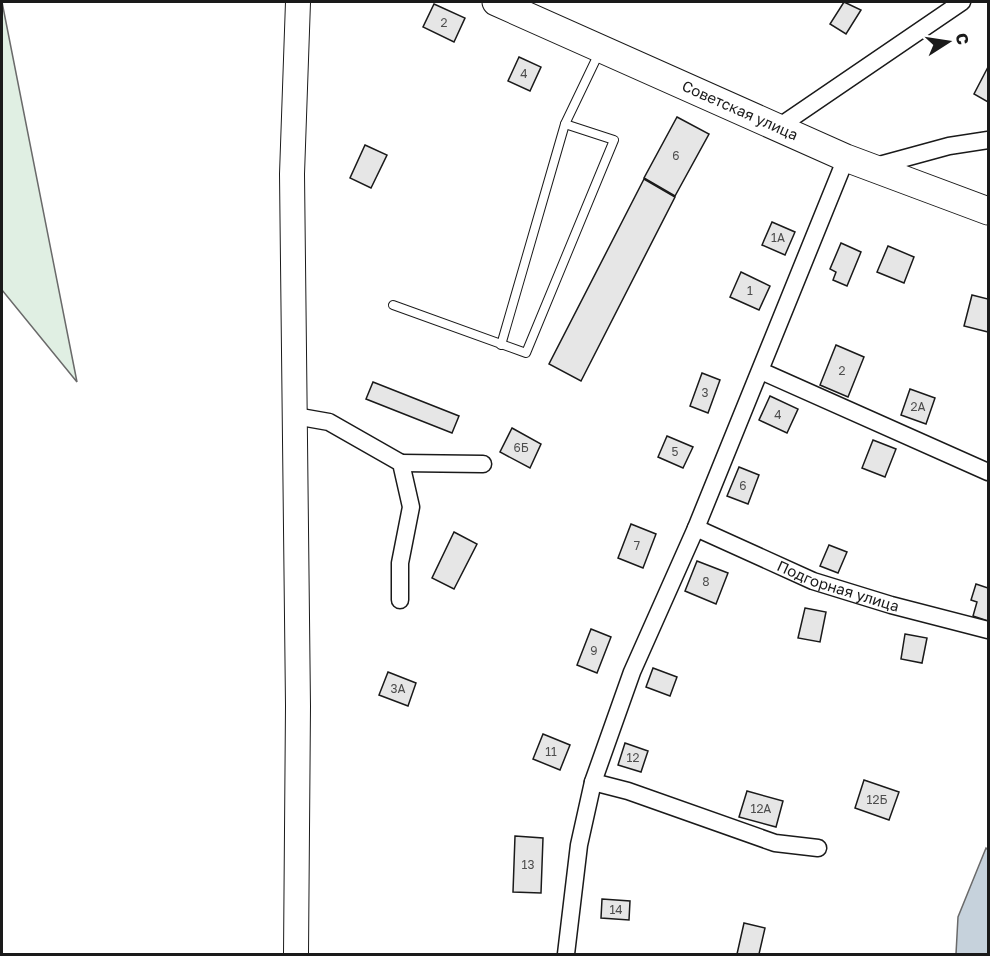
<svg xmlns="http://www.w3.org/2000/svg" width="990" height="956" viewBox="0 0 990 956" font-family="'Golos Text',sans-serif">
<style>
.green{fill:#e0efe3;stroke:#6a6a6a;stroke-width:1.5}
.water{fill:#c6d2dc;stroke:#6a6a6a;stroke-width:1.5}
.building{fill:#e6e6e6;stroke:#1a1a1a;stroke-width:1.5}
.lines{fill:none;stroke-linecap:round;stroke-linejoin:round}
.lane-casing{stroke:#1a1a1a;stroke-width:10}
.street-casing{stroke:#1a1a1a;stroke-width:19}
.secondary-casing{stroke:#1a1a1a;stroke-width:26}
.primary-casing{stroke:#1a1a1a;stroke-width:29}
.lane{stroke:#fff;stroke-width:8}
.street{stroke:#fff;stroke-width:16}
.secondary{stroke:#fff;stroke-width:24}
.primary{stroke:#fff;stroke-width:27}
.labels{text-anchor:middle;stroke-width:4.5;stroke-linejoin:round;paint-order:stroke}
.number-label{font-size:12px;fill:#4d4d4d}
.street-label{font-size:15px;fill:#1a1a1a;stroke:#fff}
</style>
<rect width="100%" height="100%" fill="#fff"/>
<polygon class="green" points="2,2 77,382 2,290"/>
<polygon class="water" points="986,848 988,850 988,954 956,954 958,917"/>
<g class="building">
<polygon points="844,2 861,10 846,34 830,24"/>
<polygon points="434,4 465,18 454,42 423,27"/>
<polygon points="519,57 541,67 530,91 508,81"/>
<polygon points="988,67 988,102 974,94"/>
<polygon points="677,117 709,134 675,196 644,178"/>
<polygon points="365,145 387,155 371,188 350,178"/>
<polygon points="644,179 675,197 581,381 549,364"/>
<polygon points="772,222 795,232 785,255 762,245"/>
<polygon points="841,243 861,252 847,286 833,280 836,272 830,269"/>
<polygon points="888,246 914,257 904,283 877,272"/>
<polygon points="741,272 770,286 759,310 730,297"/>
<polygon points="972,295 988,299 988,332 964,326"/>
<polygon points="836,345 864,357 848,397 820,385"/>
<polygon points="702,373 720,380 708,413 690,406"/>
<polygon points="373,382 459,416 452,433 366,399"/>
<polygon points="910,389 935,398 926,424 901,415"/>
<polygon points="770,396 798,409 787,433 759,420"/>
<polygon points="512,428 541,444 530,468 500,452"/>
<polygon points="667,436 693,447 683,468 658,457"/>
<polygon points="873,440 896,449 885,477 862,468"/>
<polygon points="739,467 759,475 748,504 727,496"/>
<polygon points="631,524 656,534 643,568 618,558"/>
<polygon points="454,532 477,544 454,589 432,578"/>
<polygon points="829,545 847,552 838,573 820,566"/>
<polygon points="697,561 728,573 716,604 685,591"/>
<polygon points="976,584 988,588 988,621 973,616 977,602 971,600"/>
<polygon points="805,608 826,612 820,642 798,638"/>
<polygon points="591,629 611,637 597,673 577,665"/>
<polygon points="905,634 927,638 922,663 901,659"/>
<polygon points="653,668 677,677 670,696 646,687"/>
<polygon points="388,672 416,683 408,706 379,695"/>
<polygon points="543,734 570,745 560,770 533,759"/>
<polygon points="625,743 648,751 641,772 618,765"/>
<polygon points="864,780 899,792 889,820 855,808"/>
<polygon points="747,791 783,801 776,827 739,817"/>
<polygon points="515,836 543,838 541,893 513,892"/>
<polygon points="602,899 630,901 629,920 601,918"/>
<polygon points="744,923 765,928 759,954 737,954"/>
</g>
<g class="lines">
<defs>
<g id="lane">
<polyline points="393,305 526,353 614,140 565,124"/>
<polyline points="501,345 565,124 599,53"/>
</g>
<g id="street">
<polyline points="777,128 962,2"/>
<polyline points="872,167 949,146 988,140"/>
<polyline points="761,371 988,472"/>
<polyline points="295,416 329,422 401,463 411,507 400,563 400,600"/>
<polyline points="401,463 483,464"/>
<path id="s1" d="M696,528l117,53 78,24 97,25"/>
<polyline points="593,782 628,791 775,843 818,848"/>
<polyline points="566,954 579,845 593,782 632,672 696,528 846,158"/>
</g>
<polyline id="secondary" points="296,954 298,706 292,174 298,2"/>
<g id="primary">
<path id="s2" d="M496,2l350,156 142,53"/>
</g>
</defs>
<use href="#lane" class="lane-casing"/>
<use href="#street" class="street-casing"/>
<use href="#secondary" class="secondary-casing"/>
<use href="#primary" class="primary-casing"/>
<use href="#lane" class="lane"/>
<use href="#street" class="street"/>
<use href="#secondary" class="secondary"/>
<use href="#primary" class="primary"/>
</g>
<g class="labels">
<g class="number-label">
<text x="444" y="27">2</text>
<text x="524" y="78">4</text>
<text x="676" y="160">6</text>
<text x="778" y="242">1А</text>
<text x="750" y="295">1</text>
<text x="842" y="375">2</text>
<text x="705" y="397">3</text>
<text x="918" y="411">2А</text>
<text x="778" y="419">4</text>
<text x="521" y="452">6Б</text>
<text x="675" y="456">5</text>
<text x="743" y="490">6</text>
<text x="637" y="550">7</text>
<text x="706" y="586">8</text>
<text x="594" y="655">9</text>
<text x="398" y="693">3А</text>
<text x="551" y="756">11</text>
<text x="633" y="762">12</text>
<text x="877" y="804">12Б</text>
<text x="761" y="813">12А</text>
<text x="528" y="869">13</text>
<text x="616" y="914">14</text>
</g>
<g class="street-label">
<text dy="5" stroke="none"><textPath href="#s2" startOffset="267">Советская улица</textPath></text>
<text dy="5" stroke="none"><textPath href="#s1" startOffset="154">Подгорная улица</textPath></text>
</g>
</g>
<rect width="990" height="956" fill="none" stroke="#1a1a1a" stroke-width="6"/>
<g transform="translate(948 42) rotate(78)" stroke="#ffffff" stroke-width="4.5" paint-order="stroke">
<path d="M0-4.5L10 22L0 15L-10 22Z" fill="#1a1a1a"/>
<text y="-9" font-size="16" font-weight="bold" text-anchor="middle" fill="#1a1a1a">С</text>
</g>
</svg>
